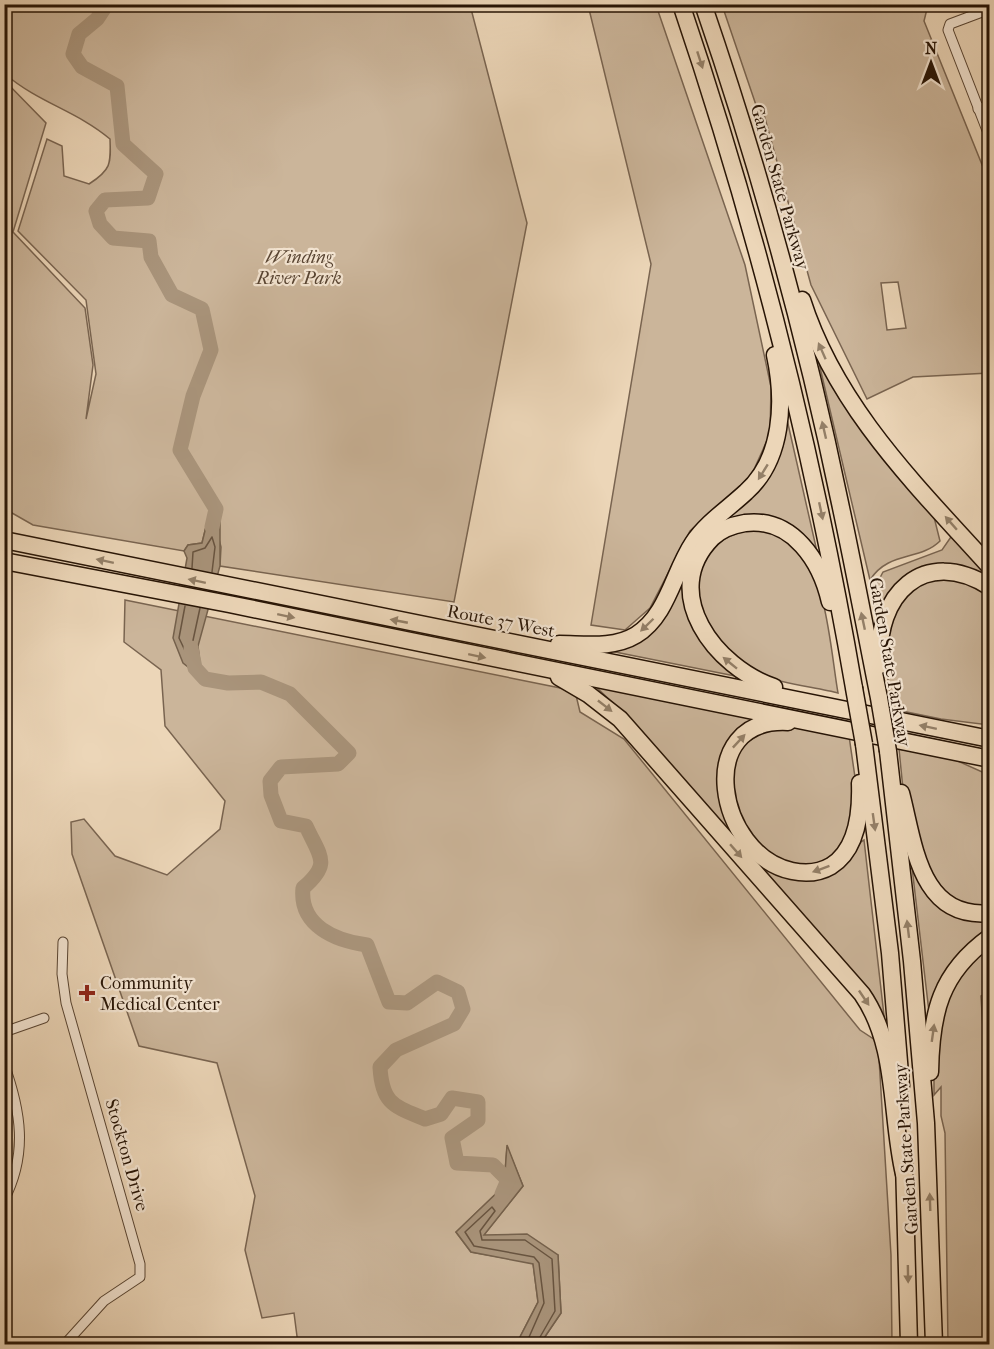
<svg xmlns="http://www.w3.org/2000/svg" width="994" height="1349" viewBox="0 0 994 1349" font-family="'IM FELL French Canon',serif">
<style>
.green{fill:#cbb59a;stroke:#796450;stroke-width:1.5;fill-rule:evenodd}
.water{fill:#a9947b;stroke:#75614c;stroke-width:1.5}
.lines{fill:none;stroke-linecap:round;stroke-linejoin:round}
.shore{stroke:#685440;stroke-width:1.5}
.river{stroke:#a9947b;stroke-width:15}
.street-casing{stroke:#584432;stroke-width:11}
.highway-casing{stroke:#271405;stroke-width:19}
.street{stroke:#f3e4d1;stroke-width:9}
.highway{stroke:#ecd6b8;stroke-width:16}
.highway-bridge-casing{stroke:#271405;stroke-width:19;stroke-linecap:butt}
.highway-bridge{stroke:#ecd6b8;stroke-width:16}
.oneway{fill:#937f67}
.poi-dot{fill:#8f2418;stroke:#f3e4d1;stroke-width:2}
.labels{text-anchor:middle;stroke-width:4.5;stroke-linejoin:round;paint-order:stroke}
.street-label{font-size:18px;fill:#271405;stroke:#f3e4d1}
.park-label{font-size:18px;font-style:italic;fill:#584432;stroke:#f3e4d1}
.poi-label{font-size:18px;fill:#271405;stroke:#f3e4d1;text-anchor:start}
</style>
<rect width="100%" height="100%" fill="#ecd6b8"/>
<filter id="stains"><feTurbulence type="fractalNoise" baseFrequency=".00333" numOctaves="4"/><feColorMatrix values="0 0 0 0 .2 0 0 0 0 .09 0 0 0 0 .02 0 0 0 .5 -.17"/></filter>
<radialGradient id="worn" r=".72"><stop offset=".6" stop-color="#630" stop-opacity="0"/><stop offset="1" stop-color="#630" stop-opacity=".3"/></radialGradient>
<g class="green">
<path d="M5,5h465l57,218 -73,379 -234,-36 1,-19 -10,-40 -9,36 -14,2 -4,6 -151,-26 -28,-16v-428l41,42 -33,109 72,76 8,57 -7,54 10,-45 -10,-74 -68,-69 29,-92 15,7 2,30 25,8c22,-14 22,-20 21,-45 -33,-28 -71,-36 -105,-65z"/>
<polygon points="588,5 656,5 745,265 771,387 770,434 751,476 690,531 650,608 625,630 591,625 651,264"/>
<path d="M722,5h206l-4,16 65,161 1,91 -4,11 4,10 -1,79 -76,4 -46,22 -56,-114 -48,-174h-5zM898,282l8,46 -19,2 -6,-47z"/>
<path d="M818,359l114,150 8,32c-20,20 -52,10 -70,39z"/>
<polygon points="786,415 818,556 751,518 690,565 715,657 735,676 600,649 625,644 689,559 755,490"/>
<path d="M759,528c15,5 28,11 40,23 28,28 32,102 39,142 -19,-5 -70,-12 -84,-20 -64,-36 -87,-132 5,-145z"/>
<polygon points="953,534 989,575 989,582 938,565 876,618 873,591 883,572 942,550"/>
<polygon points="949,575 990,595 989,725 941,719 892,709 885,658 890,616 912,586"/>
<polygon points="125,600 575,691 580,712 624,739 860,1030 878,1042 891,1255 892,1344 540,1344 561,1313 558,1255 483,1236 523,1186 507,1147 504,1186 456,1232 471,1252 533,1263 538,1302 520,1337 520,1344 298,1344 294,1313 262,1318 245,1250 255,1196 217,1063 139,1046 72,854 71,822 84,819 115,856 167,875 220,829 225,801 165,726 161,670 124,642"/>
<polygon points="594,685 765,719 736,735 726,814 799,878 864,840 886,1033 615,705"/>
<polygon points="777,725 849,736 857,791 854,823 837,854 811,867 778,861 741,825 729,783 740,746"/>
<polygon points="899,749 951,758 989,775 989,908 956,902 930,876 903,789"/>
<polygon points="911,859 925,887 989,917 989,931 929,1012"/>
<polygon points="989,942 989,970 985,976 989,980 989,992 981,996 990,1145 989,1344 948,1344 945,1133 941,1116 941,1087 934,1095 934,1064 950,986"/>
</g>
<g class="water">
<polygon points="211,506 220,511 220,566 198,646 200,663 192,670 183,663 173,638 187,558 184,551 188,545 202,543"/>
<polygon points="507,1145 523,1186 484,1235 527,1234 558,1255 561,1313 540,1344 520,1344 520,1337 538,1302 533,1264 471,1252 456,1232 504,1186"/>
</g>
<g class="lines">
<g class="shore">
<polyline points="192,568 193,552 205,548 212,537 215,547 212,572"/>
<polyline points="185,606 179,638 189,659 193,657 192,645 200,608"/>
<polyline points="526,1344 544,1303 539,1263 534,1257 474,1246 465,1232 492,1207 495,1211 480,1231 482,1240 525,1240 552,1259 555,1311 536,1344"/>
</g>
<g class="river">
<polyline points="107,4 97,19 79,34 73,54 82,67 117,86 123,144 156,174 148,198 105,200 96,211 100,224 113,238 149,241 151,257 172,295 202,309 211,350 193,396 180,450 216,509 212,527"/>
<path d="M191,648l4,20 10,11 23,4 33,-1 29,12 59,59 -11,11 -57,3 -11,14 1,14 10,26 25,5c14,31 26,37 -3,62 -4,38 33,53 64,57l22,57 18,1 30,-21 21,10 5,17 -9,15 -58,26 -16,17c2,37 14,39 45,52l16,-5 11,-16 26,4v18l-26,18 5,25 36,2 15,15 -6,14"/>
</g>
<defs>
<g id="street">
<polyline points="990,9 950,24 948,30 990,138"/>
<polyline points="978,109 990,105"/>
<polyline points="63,942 62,974 66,1003 140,1264 140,1277 104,1301 65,1344"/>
<polyline points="4,1032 44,1018"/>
<path d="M4,1064c17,47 24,90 0,136"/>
</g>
<g id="highway">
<path d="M681,4c76,224 133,451 173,684"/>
<path d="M703,4c56,163 102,330 137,499 14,65 26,130 39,195"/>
<path d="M802,300c34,107 114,185 188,267"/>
<polyline points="4,540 990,739"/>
<polyline points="4,561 229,604 990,759"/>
<path d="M559,644c25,0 54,5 77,-9 32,-20 37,-62 57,-92 13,-20 36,-35 53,-51 37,-33 39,-91 29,-137"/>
<path d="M880,665c-6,-70 44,-120 110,-78"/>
<path d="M559,677l29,17 32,25 242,275c36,52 28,120 42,180"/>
<path d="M774,687c-58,-19 -116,-94 -62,-149 8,-8 21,-13 33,-15 48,-6 76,39 85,79"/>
<path d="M788,722c-96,-5 -71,133 4,149 14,3 27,2 39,-5 27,-17 30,-54 29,-83"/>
<polyline points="864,744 890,953 901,1086"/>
<polyline points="888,751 912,961 926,1123 934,1344"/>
<path d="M901,793c13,49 18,127 89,120"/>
<path d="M930,1072c1,-59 10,-99 60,-135"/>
<polyline points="904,1162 909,1344"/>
</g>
</defs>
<use href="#street" class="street-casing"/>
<use href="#highway" class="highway-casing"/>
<use href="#street" class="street"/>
<use href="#highway" class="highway"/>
<defs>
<g id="highway-bridge">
<polyline points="854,688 864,744"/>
<polyline points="879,698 888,751"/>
</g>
</defs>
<use href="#highway-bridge" class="highway-bridge-casing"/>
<use href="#highway-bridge" class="highway-bridge"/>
</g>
<defs><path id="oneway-solid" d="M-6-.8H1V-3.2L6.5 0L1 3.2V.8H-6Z" transform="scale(1.5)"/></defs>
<g class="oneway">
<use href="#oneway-solid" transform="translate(700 60) rotate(72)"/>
<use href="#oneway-solid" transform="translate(822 351) rotate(-114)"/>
<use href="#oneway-solid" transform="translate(824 430) rotate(-103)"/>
<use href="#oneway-solid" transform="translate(763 472) rotate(122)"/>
<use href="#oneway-solid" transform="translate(821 511) rotate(78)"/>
<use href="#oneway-solid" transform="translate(951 523) rotate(-131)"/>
<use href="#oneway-solid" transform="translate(105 561) rotate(-168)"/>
<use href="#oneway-solid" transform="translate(197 581) rotate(-168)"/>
<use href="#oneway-solid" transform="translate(286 616) rotate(12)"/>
<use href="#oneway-solid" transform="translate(399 621) rotate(-169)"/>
<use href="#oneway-solid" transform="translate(863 621) rotate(-102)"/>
<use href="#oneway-solid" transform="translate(647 625) rotate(136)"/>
<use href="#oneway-solid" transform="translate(477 656) rotate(12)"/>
<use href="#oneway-solid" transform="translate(730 663) rotate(-141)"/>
<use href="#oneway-solid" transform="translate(605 706) rotate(38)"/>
<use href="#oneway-solid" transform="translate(928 727) rotate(-168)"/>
<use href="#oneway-solid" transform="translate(739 741) rotate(-47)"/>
<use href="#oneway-solid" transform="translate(874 822) rotate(82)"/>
<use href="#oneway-solid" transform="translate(736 851) rotate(49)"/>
<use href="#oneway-solid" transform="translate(821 869) rotate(160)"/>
<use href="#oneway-solid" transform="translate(908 929) rotate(-97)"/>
<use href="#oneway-solid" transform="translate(864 998) rotate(56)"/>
<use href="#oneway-solid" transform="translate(933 1033) rotate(-82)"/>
<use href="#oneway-solid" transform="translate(930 1202) rotate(-92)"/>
<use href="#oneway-solid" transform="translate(908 1274) rotate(89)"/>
</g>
<path class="poi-dot" d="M84 984h6v6h6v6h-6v6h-6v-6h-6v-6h6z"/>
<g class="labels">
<g class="street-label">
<text transform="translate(780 187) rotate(74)" y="6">Garden State Parkway</text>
<text transform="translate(501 621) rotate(11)" y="6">Route 37 West</text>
<text transform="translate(890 662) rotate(80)" y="6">Garden State Parkway</text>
<text transform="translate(906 1149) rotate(-94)" y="6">Garden State Parkway</text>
<text transform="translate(127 1155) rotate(74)" y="6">Stockton Drive</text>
</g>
<g class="park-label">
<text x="299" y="263">Winding<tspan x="299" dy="21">River Park</tspan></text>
</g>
<g class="poi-label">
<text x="100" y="989">Community<tspan x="100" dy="21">Medical Center</tspan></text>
</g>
</g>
<rect width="994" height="1349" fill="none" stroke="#ecd6b8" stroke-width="24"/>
<rect x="6" y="6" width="982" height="1337" fill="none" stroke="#271405" stroke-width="3"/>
<rect x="12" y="12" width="970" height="1325" fill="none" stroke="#271405" stroke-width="1.5"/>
<g transform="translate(931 63)" stroke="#f3e4d1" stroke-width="4.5" paint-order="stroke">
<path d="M0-4.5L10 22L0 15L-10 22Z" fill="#271405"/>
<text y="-9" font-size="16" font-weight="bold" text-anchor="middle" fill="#271405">N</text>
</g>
<rect width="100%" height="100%" filter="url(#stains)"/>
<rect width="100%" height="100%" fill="url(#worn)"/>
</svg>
